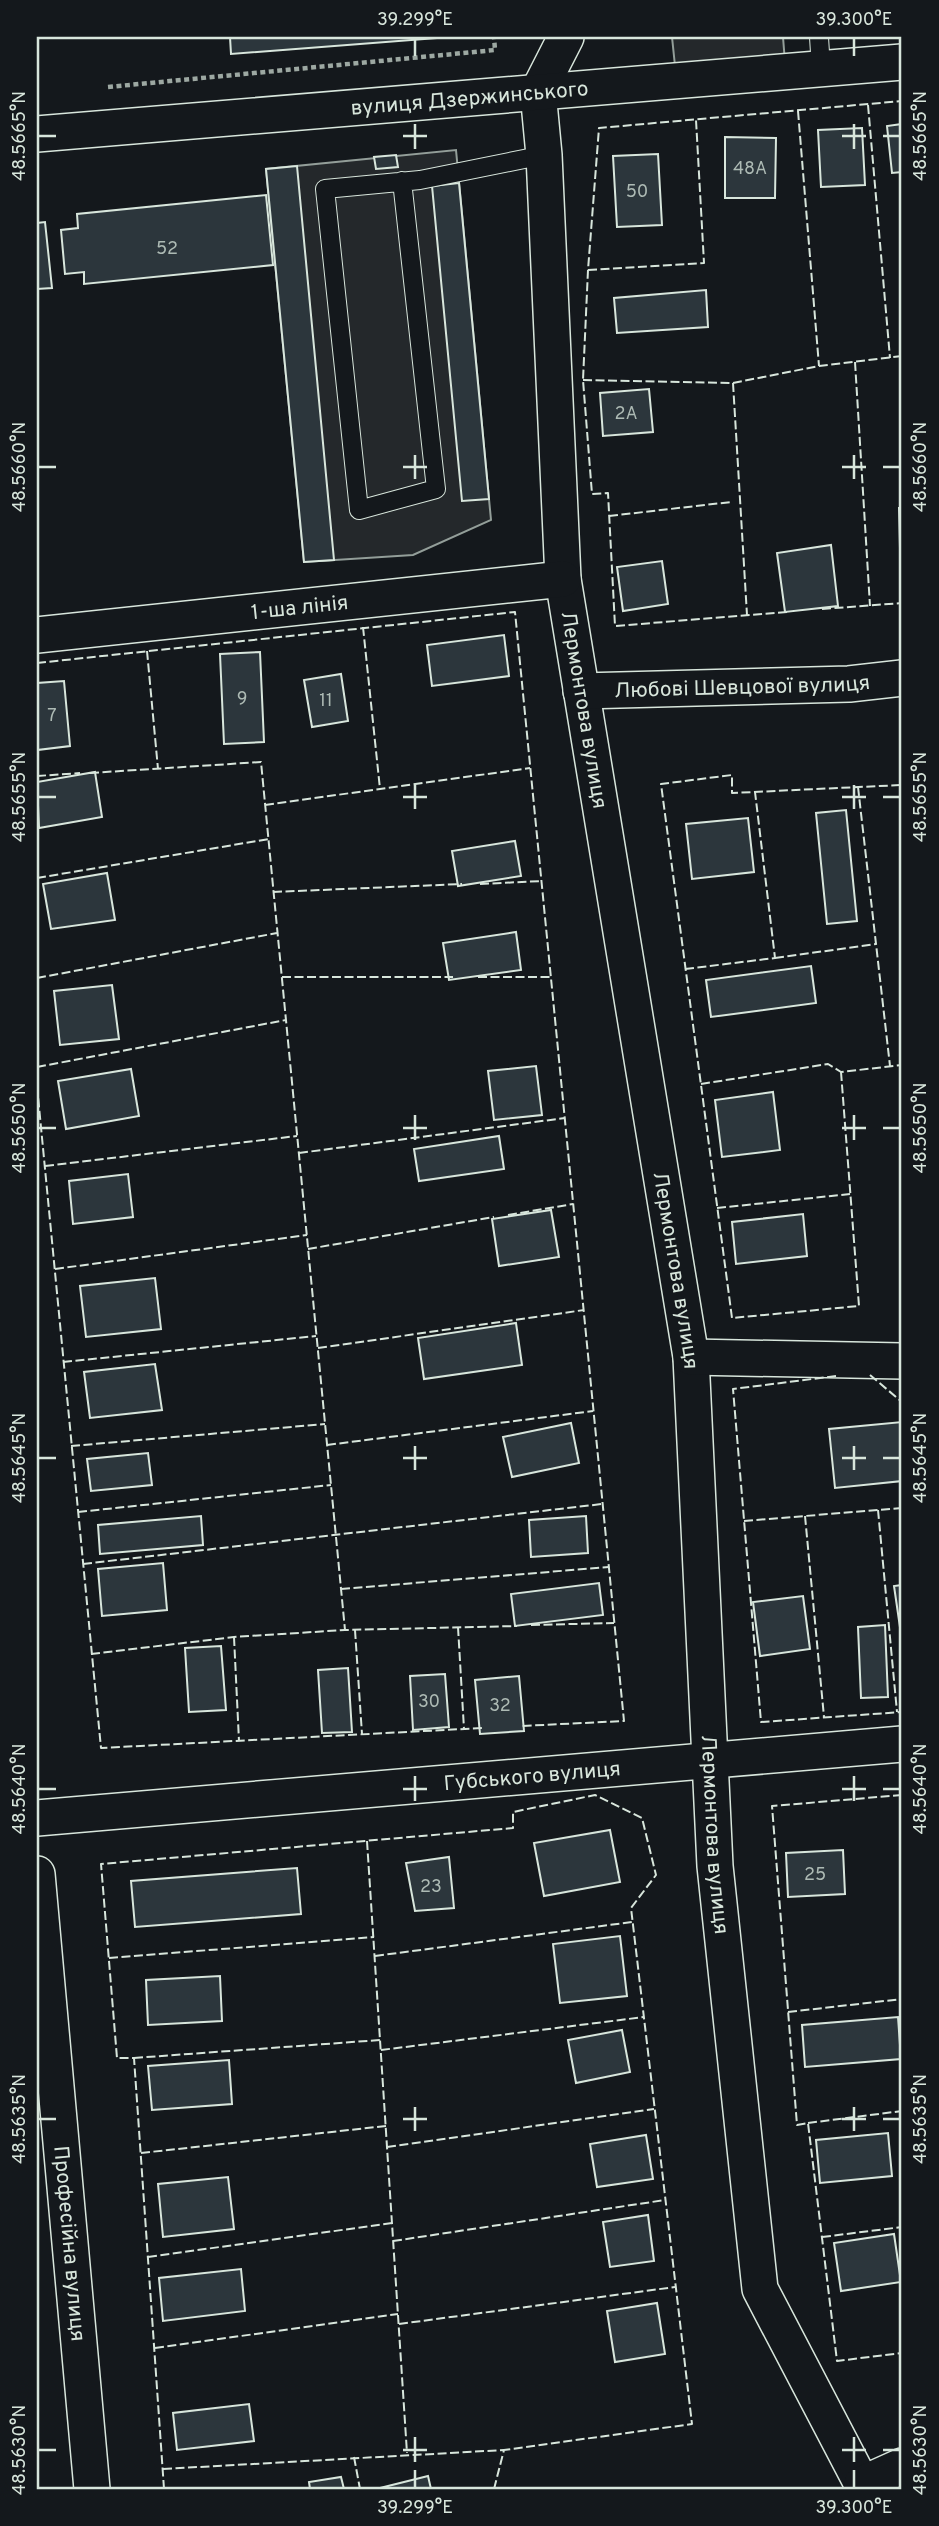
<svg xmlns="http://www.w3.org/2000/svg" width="939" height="2526" viewBox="0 0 939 2526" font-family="Overpass,sans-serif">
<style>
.parking{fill:#24282b;stroke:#939e99;stroke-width:2}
.building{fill:#2c363c;stroke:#d8e6dc;stroke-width:2}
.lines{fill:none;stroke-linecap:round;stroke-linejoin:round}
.lane-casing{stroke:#d8e6dc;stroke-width:20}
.street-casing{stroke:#d8e6dc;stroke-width:38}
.path{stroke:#9da8a2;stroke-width:4.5;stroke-dasharray:5 3.5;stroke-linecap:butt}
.lane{stroke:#14181c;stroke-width:18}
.street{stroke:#14181c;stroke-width:35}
.fence{stroke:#d8e6dc;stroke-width:2;stroke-dasharray:9 3.5;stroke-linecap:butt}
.ticks{fill:none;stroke:#d8e6dc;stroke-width:2.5}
.labels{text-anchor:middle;stroke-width:5;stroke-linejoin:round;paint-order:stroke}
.number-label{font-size:18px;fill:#adbab4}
.street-label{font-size:21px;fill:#d8e6dc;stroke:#14181c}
.neatline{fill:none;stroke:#d8e6dc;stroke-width:2.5}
.ticks-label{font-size:18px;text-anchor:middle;fill:#d8e6dc}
</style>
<rect width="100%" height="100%" fill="#14181c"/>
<g class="parking">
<polygon points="672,37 783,37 786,75 677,85"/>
<polygon points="456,150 491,520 413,555 304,562 266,169"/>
</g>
<g class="building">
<polygon points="230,37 450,37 231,54"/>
<polygon points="902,124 902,172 892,173 887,126"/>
<polygon points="862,128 865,185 821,187 818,130"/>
<polygon points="725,137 776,138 775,198 725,198"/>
<polygon points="658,154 662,225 617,227 613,156"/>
<polygon points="396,155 398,167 376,169 374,157"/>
<polygon points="297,166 334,560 304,562 266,169"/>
<polygon points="459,183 489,499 462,501 432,186"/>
<polygon points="266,195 273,265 84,284 84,272 65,274 61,230 78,228 77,214"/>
<polygon points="45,222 52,288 37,289 37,223"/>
<polygon points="706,290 708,327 617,333 614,298"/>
<polygon points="649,389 653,432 603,436 600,393"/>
<polygon points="899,508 902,508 902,588 901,588"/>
<polygon points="831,545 838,606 785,612 777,553"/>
<polygon points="662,561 668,604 623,611 617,567"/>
<polygon points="504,635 509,676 432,686 427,645"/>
<polygon points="260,652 264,742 224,744 220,654"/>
<polygon points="341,674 348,721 312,727 304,680"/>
<polygon points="64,681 70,746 37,750 37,683"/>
<polygon points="95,772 102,817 39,828 37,782"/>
<polygon points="846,810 857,921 827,924 816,813"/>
<polygon points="748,818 754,872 692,879 686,824"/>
<polygon points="515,841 521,876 458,886 452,851"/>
<polygon points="107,873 115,920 51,929 43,884"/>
<polygon points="516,932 521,970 449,980 443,943"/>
<polygon points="811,966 816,1003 711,1017 706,980"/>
<polygon points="112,985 119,1039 60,1045 54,991"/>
<polygon points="536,1066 542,1115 494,1120 488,1071"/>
<polygon points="131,1069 139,1116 66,1129 58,1081"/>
<polygon points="773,1092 780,1150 722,1157 715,1100"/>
<polygon points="499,1136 504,1169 419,1181 414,1149"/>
<polygon points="128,1174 133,1217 73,1224 69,1181"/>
<polygon points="551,1210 559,1257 499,1266 492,1219"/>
<polygon points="803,1214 807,1256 736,1264 732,1222"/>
<polygon points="155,1278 161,1329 86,1337 80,1286"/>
<polygon points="516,1323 522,1365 424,1379 418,1338"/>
<polygon points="155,1364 162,1410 90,1418 84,1372"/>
<polygon points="902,1422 902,1481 835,1488 829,1429"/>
<polygon points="571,1423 579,1463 512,1477 503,1437"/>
<polygon points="148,1453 152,1485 91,1491 87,1459"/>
<polygon points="201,1516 203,1545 100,1554 98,1525"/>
<polygon points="586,1516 588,1553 531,1557 529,1520"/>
<polygon points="163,1563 167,1610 102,1616 98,1569"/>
<polygon points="599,1583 603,1615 515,1626 511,1594"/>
<polygon points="902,1585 902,1641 894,1586"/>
<polygon points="803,1596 810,1649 760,1656 753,1602"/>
<polygon points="885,1625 888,1697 861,1698 858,1627"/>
<polygon points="221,1646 226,1710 189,1712 185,1648"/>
<polygon points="348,1668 352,1732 322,1733 318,1670"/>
<polygon points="445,1674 449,1727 413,1730 410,1676"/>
<polygon points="519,1676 524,1731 480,1734 475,1680"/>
<polygon points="610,1830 620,1882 544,1896 534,1843"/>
<polygon points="843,1850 845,1894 788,1897 786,1853"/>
<polygon points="449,1857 454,1908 415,1911 406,1863"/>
<polygon points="297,1868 301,1914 135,1927 131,1881"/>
<polygon points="620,1936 627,1996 560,2003 553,1944"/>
<polygon points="220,1976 222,2021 148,2025 146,1980"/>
<polygon points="898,2017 901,2059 805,2067 802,2025"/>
<polygon points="622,2030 630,2072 576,2083 568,2040"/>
<polygon points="229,2060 232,2104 152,2110 148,2066"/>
<polygon points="888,2133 892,2176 820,2183 816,2140"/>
<polygon points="646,2135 653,2179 597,2187 590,2144"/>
<polygon points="228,2177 234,2229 163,2237 158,2184"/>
<polygon points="648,2215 654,2261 610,2267 603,2222"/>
<polygon points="894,2234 901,2282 841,2291 834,2243"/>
<polygon points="241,2269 245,2311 163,2321 159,2278"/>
<polygon points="657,2303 665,2354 615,2362 607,2311"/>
<polygon points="249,2404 254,2441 177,2450 173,2413"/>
<polygon points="428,2476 431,2489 376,2489"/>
<polygon points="341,2477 344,2489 310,2489 309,2482"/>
</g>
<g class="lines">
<defs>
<g id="lane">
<polyline points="819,37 821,69"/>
<polyline points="402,181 436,489 359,510 325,189 420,180 544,155"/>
</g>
<g id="street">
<path id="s1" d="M566,37l-28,55 6,63 19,424 128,778 24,509 45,423 102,195v5"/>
<path id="s2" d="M37,134l865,-72"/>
<path id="s3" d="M37,635l526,-56"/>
<path id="s4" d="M581,691l268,-7 53,-6"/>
<polyline points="691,1357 902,1361"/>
<path id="s5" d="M37,1818l865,-74"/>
<path id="s6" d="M37,1874l55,615"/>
<polyline points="862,2484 902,2466"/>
</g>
</defs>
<use href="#lane" class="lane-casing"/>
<use href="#street" class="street-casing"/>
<polyline class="path" points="108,87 495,50 494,37"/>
<use href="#lane" class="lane"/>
<use href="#street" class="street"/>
<g class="fence">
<polyline points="868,105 890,358"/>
<polyline points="798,111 819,366"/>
<polyline points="588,270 704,263 696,120"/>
<polyline points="855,362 870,606"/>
<polyline points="583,380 733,383 819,366 902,356"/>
<polyline points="733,383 747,615"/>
<polyline points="609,516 731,502"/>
<polyline points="822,609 902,603"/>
<polyline points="787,612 615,626 608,493 592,494 583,380 588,270 599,128 902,101"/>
<polyline points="363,627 380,789"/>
<polyline points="147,651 158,769"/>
<polyline points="37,663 515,612 624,1721 521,1726"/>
<polyline points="90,773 261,762 345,1630"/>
<polyline points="37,776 80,773"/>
<polyline points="858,787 890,1066"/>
<polyline points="265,805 530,768"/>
<polyline points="37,878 269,839"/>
<polyline points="480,884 542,881"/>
<polyline points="273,892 462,884"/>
<polyline points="775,958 876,944"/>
<polyline points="685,969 775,958 755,792"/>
<polyline points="282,977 453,977"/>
<polyline points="478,977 551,977"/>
<polyline points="37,978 277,933"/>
<polyline points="37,1067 286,1020"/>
<polyline points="841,1072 859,1306 732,1318 661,784 732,775 732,793 902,785"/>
<polyline points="701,1084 828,1064 841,1072 902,1065"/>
<polyline points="37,1086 101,1748 482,1728"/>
<polyline points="299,1153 565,1118"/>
<polyline points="45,1166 297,1136"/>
<polyline points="717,1208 850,1194"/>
<polyline points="508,1215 573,1204"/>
<polyline points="308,1249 494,1217"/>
<polyline points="55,1269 307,1235"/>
<polyline points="318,1348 584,1310"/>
<polyline points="63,1362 316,1336"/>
<polyline points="870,1375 902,1402"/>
<polyline points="836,1376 733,1389 761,1722 902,1712"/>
<polyline points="327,1445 593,1411"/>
<polyline points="71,1446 325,1424"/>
<polyline points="878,1510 897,1712"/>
<polyline points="78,1512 331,1485"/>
<polyline points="805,1516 824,1717"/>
<polyline points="744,1521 902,1508"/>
<polyline points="83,1564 602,1504"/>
<polyline points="341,1589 609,1567"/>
<polyline points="531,1625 614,1623"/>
<polyline points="458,1627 464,1729"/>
<polyline points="355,1630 362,1734"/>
<polyline points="234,1637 239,1741"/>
<polyline points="91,1654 234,1637 345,1630 517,1626"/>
<polyline points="902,1795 772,1806 797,2125 808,2123 837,2361 902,2353"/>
<polyline points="367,1841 407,2453"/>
<polyline points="375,1956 632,1922"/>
<polyline points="109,1958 374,1937"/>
<polyline points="788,2012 902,1999"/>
<polyline points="381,2050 644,2017"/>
<polyline points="134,2058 380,2040"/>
<polyline points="808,2123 902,2111"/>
<polyline points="387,2147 654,2109"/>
<polyline points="141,2153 386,2126"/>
<polyline points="822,2237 902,2227"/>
<polyline points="393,2241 665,2200"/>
<polyline points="148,2257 392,2223"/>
<polyline points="399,2324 675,2287"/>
<polyline points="155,2348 398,2314"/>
<polyline points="354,2457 360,2489"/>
<polyline points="163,2469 504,2450"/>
<polyline points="164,2489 134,2058 117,2058 101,1864 513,1828 513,1812 595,1795 642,1818 656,1875 631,1908 692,2424 504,2450 494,2489"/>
</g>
</g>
<path class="ticks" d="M415,38v18M854,38v18M415,124v25M854,124v25M38,136h18M403,136h24M842,136h24M883,136h17M415,455v24M854,455v24M38,467h18M403,467h24M842,467h24M883,467h17M415,785v24M854,785v24M38,797h18M403,797h24M842,797h24M883,797h17M415,1115v25M854,1115v25M38,1128h18M403,1128h24M842,1128h24M883,1128h17M415,1446v24M854,1446v24M38,1458h18M403,1458h24M842,1458h24M883,1458h17M415,1776v25M854,1776v25M38,1789h18M403,1789h24M842,1789h24M883,1789h17M415,2107v24M854,2107v24M38,2119h18M403,2119h24M842,2119h24M883,2119h17M415,2437v25M854,2437v25M38,2450h18M403,2450h24M842,2450h24M883,2450h17M415,2470v18M854,2470v18"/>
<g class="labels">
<g class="number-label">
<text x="750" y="174">48А</text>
<text x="637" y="197">50</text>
<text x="167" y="254">52</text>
<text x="626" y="419">2А</text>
<text x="242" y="704">9</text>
<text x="326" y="706">11</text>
<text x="52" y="721">7</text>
<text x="429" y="1707">30</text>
<text x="500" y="1711">32</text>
<text x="815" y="1880">25</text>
<text x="431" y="1892">23</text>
</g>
<g class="street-label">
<text dy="7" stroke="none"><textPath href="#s2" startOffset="434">вулиця Дзержинського</textPath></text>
<text dy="7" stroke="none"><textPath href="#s3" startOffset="264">1-ша лінія</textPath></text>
<text dy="7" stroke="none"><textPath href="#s4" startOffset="161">Любові Шевцової вулиця</textPath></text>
<text dy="7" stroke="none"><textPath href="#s1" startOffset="682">Лермонтова вулиця</textPath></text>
<text dy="7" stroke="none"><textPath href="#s1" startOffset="1250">Лермонтова вулиця</textPath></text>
<text dy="7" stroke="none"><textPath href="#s5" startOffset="497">Губського вулиця</textPath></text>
<text dy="7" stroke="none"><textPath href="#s1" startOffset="1816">Лермонтова вулиця</textPath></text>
<text dy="7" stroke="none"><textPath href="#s6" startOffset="371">Професійна вулиця</textPath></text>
</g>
</g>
<rect width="939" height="2526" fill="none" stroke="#14181c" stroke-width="77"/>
<rect x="38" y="38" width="862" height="2450" class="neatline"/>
<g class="ticks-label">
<text x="415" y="25">39.299°E</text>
<text x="854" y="25">39.300°E</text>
<text transform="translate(19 136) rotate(-90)" y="6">48.5665°N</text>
<text transform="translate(920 136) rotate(-90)" y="6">48.5665°N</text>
<text transform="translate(19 467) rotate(-90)" y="6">48.5660°N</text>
<text transform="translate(920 467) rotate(-90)" y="6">48.5660°N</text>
<text transform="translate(19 797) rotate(-90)" y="6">48.5655°N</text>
<text transform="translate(920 797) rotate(-90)" y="6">48.5655°N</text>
<text transform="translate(19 1128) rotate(-90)" y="6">48.5650°N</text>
<text transform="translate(920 1128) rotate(-90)" y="6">48.5650°N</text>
<text transform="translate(19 1458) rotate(-90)" y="6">48.5645°N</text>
<text transform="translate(920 1458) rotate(-90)" y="6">48.5645°N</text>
<text transform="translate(19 1789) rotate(-90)" y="6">48.5640°N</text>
<text transform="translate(920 1789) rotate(-90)" y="6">48.5640°N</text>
<text transform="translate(19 2119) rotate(-90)" y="6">48.5635°N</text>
<text transform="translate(920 2119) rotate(-90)" y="6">48.5635°N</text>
<text transform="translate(19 2450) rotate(-90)" y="6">48.5630°N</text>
<text transform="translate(920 2450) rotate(-90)" y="6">48.5630°N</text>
<text x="415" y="2513">39.299°E</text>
<text x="854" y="2513">39.300°E</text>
</g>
</svg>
